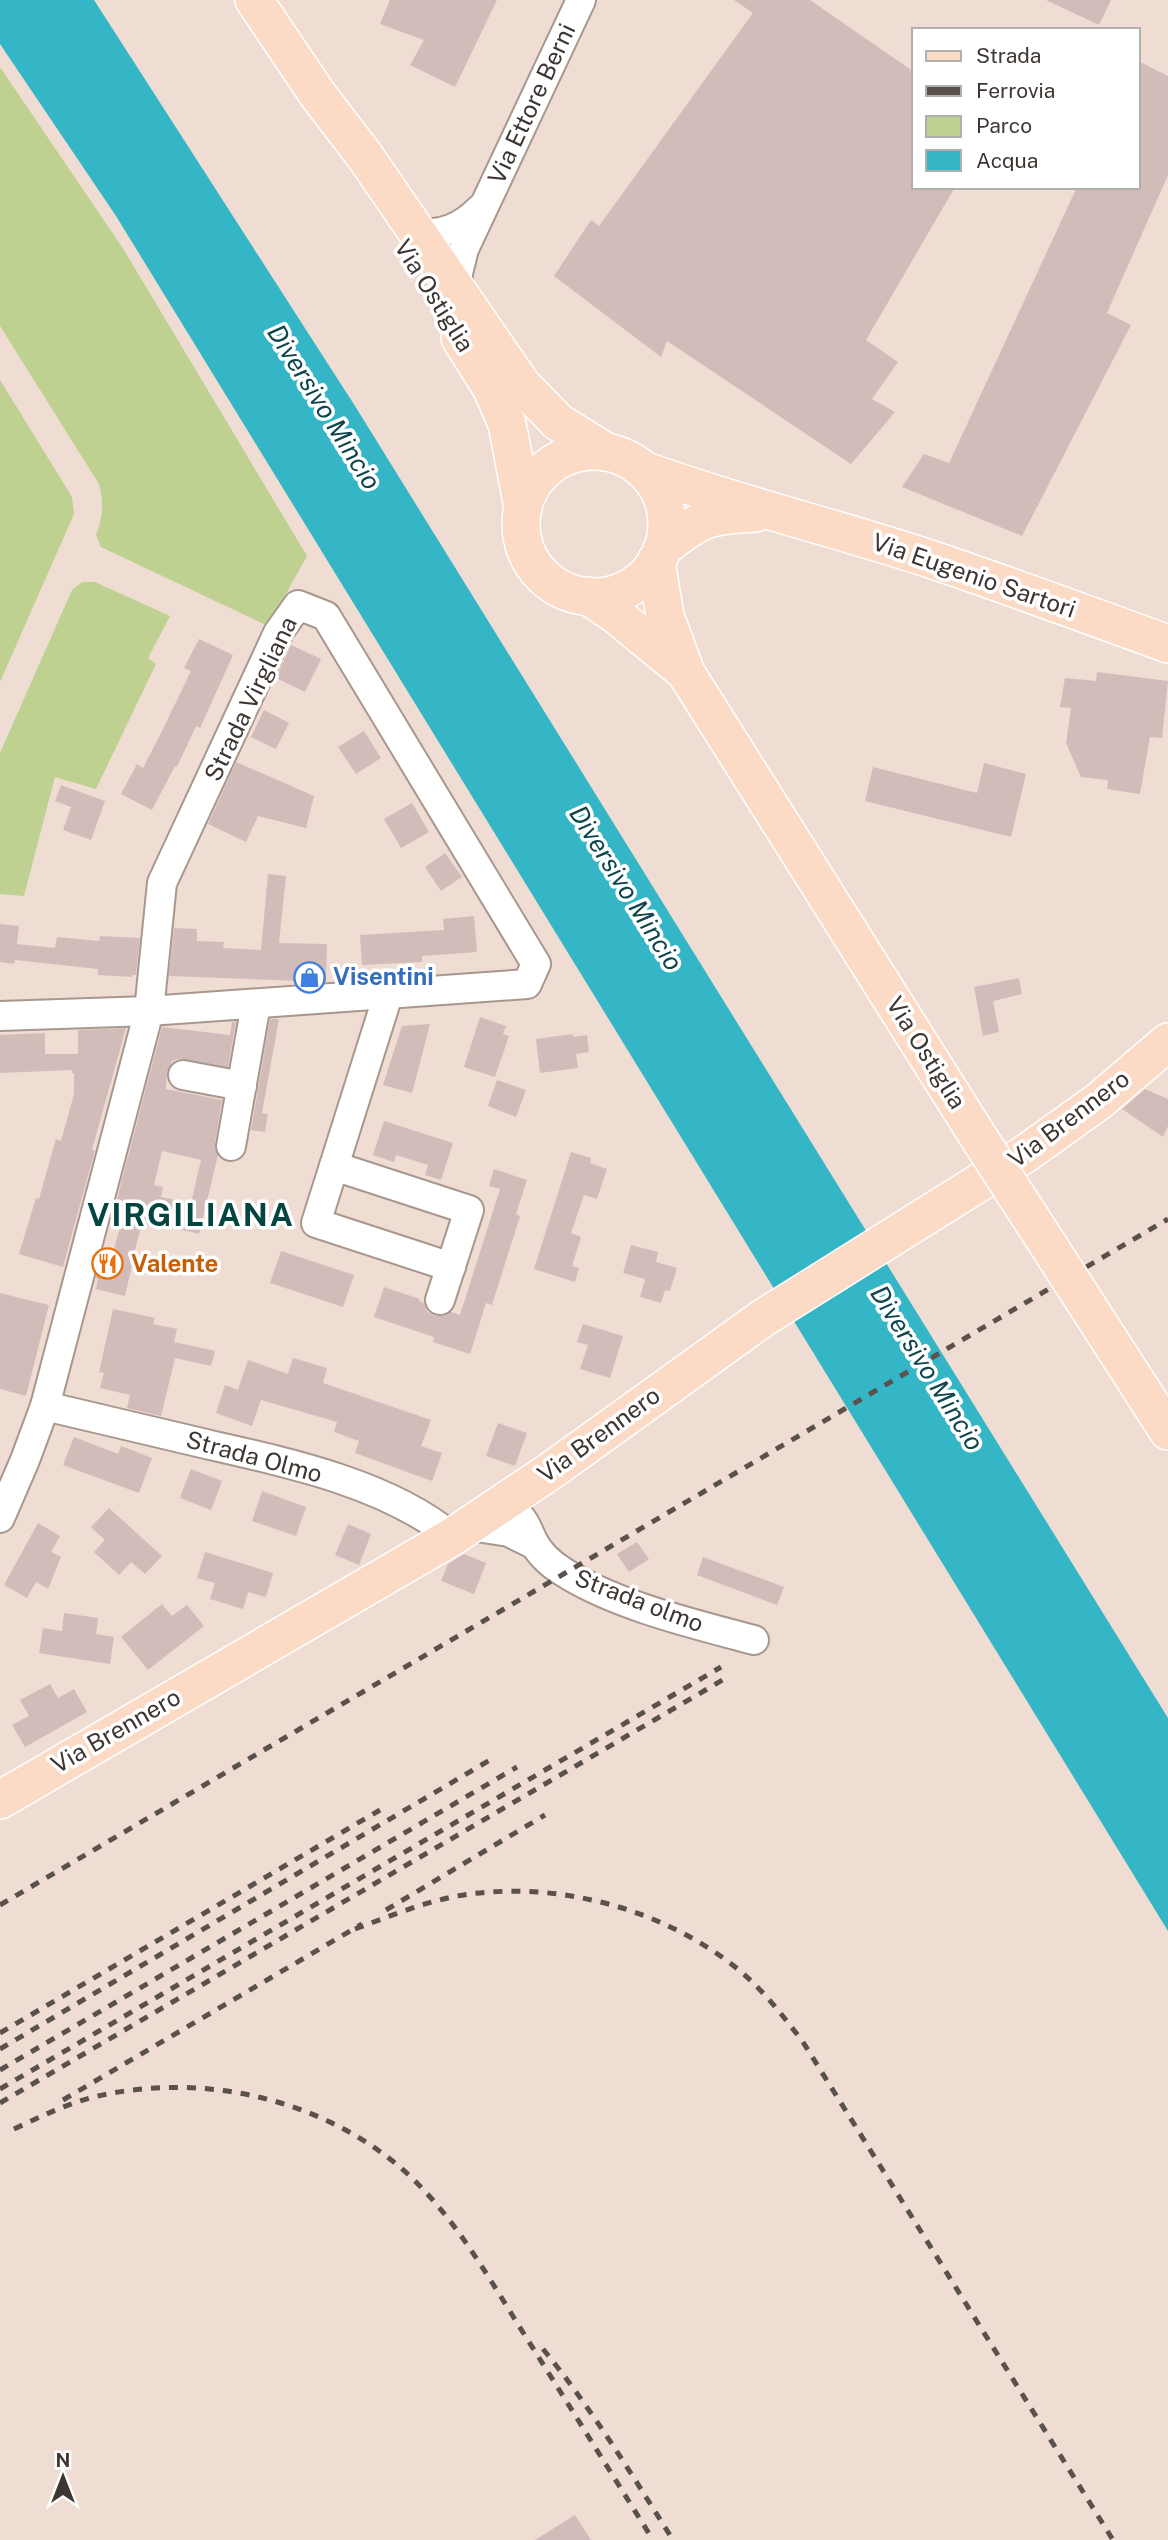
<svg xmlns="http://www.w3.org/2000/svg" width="1168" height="2540" viewBox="0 0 1168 2540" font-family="'Public Sans',sans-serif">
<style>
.green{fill:#bed191}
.water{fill:#35b6c6}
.building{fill:#d1bcba;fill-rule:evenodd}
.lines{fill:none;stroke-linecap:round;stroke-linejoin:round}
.minor-casing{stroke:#a8978d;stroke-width:32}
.major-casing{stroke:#fff;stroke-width:40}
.minor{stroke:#fff;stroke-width:28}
.major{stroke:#fbdac6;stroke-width:37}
.rail{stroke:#5a514c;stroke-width:5;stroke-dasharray:9 9;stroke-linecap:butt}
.major-bridge-casing{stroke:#fff;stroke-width:40;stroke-linecap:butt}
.major-bridge{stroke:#fbdac6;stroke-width:37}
.labels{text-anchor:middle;stroke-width:7;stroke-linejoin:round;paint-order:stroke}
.street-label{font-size:24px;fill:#3d3632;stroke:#fff}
.shop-label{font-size:24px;font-weight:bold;fill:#366cbe;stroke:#fff;text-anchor:start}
.food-label{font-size:24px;font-weight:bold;fill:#c56008;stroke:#fff;text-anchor:start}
.water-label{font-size:26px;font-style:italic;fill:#0f464d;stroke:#fff}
.district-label{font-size:32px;font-weight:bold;letter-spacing:2px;fill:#034540;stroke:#fff}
</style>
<rect width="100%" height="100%" fill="#efdcd2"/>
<g class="green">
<path d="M0,67l124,183 183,306 -39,70 -167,-79 -5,-12c7,-18 8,-31 3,-51l-99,-158z"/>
<polygon points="0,380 72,497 74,514 0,682"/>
<polygon points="82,582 95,582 170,616 148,658 156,664 96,789 55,777 24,896 0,894 0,753 72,590"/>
</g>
<polygon class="water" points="0,0 94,0 355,406 1168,1718 1168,1931 116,216 0,44"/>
<g class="building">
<polygon points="390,0 497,0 455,87 410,65 424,40 380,24"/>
<polygon points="734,0 810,0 914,72 914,187 955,187 866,340 898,362 872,399 895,412 851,464 667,341 661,357 554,276 591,220 599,226 753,13"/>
<polygon points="1046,0 1111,0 1099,25"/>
<polygon points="1138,61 1168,76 1168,175 1107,313 1131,325 1022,536 902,487 924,454 949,463 1077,187 1138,187"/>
<polygon points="199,639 233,655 200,728 196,726 177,767 175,766 152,810 121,794 137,764 143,768 163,729 191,671 184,668"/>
<polygon points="291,645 321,659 305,692 276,678"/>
<polygon points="1097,672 1168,681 1162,738 1150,737 1140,794 1107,789 1108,780 1081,777 1066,743 1071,708 1060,707 1065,678 1096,681"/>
<polygon points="264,710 289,723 276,749 251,737"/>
<polygon points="364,731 381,758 356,774 338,747"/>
<polygon points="236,762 314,796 306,828 258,816 246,842 208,824"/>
<polygon points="984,763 1026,774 1011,837 865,801 873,767 977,793"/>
<polygon points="61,785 105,801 91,840 63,830 71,807 55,801"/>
<polygon points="412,803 429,832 401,848 384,819"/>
<polygon points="445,853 462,877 441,891 425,867"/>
<polygon points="268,874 286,876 279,943 327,944 326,982 169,976 174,928 197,929 197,941 224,942 223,948 261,950"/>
<polygon points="474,916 477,952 422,956 422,962 362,965 360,935 444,930 443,919"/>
<polygon points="0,924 19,926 17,944 55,948 57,937 99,941 100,936 140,938 136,975 132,975 132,977 98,975 98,969 15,960 14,964 0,962"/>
<polygon points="1019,978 1022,994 993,1001 999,1032 983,1036 974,987"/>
<polygon points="480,1017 506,1026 503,1034 509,1036 495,1077 464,1067"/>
<polygon points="270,1019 279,1019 262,1113 268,1114 265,1132 251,1130"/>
<path d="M236,1021l-8,46 -50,-8 -6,2 -5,12 -1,16 56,11 -7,43 3,12 -19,79 -37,-9 -1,4 -19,-5 -11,40 1,1 -7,31 -29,-7 2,-10 -2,-1 5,-20 10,2 11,-40 -10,-2 50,-191 68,8 2,-13zM162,1151l39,9 -10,43 -30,-6 2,-10 -9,-2z"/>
<polygon points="430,1024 412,1093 383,1085 402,1026"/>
<polygon points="126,1028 92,1150 95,1150 63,1267 19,1254 36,1198 39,1199 56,1139 61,1141 74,1094 74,1073 72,1073 72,1070 0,1073 0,1035 45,1033 45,1054 78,1054 78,1030"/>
<polygon points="573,1034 573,1037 587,1035 589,1052 576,1054 578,1068 540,1073 536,1039"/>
<polygon points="497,1080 526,1090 516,1117 488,1106"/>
<polygon points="1145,1089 1168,1099 1168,1126 1163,1137 1122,1109"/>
<polygon points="384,1121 453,1143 441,1180 425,1175 428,1165 396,1155 394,1162 373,1155"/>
<polygon points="571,1152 591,1158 590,1163 607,1169 597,1199 584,1195 571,1233 581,1237 572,1266 579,1268 575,1282 534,1269"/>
<polygon points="494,1169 527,1180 516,1214 520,1216 492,1305 486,1303 470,1354 433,1342 434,1337 374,1317 384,1287 420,1299 419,1301 424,1303 427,1311 434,1316 443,1316 451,1312 460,1315 500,1189 489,1186"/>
<polygon points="631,1245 658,1252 656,1262 677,1268 670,1291 665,1290 661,1303 640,1297 645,1279 623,1273"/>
<polygon points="281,1251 354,1275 343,1307 270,1283"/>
<polygon points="0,1293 49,1305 26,1396 0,1389"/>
<polygon points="113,1309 155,1318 153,1324 177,1329 174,1342 215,1351 211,1366 175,1358 161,1416 127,1408 130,1395 100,1388 104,1373 99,1372"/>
<polygon points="583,1324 623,1336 610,1378 580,1369 588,1345 577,1342"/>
<polygon points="293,1358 327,1368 323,1383 431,1420 421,1446 442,1453 432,1481 355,1453 359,1441 334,1432 337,1422 261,1400 252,1426 216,1413 225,1385 238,1390 248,1360 288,1374"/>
<polygon points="498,1423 527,1433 515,1466 486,1456"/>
<polygon points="74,1437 118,1454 121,1446 152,1458 139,1493 63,1465"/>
<polygon points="191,1469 222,1481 211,1510 180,1498"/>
<polygon points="262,1491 306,1507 296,1536 252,1521"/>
<polygon points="109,1508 162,1556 145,1574 131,1562 119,1575 94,1552 105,1540 91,1527"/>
<polygon points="38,1523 60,1536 51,1552 61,1557 48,1589 36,1582 27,1598 4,1585"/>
<polygon points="348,1524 371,1534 359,1565 335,1555"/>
<polygon points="637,1542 649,1559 629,1572 617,1554"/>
<polygon points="205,1552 273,1573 266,1597 248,1592 243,1609 210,1599 215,1583 197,1578"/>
<polygon points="464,1554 486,1563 474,1594 441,1581 448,1564"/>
<polygon points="703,1557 784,1587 777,1605 697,1575"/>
<polygon points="162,1604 172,1616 187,1605 204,1626 148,1670 121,1637"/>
<polygon points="64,1613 98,1618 96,1634 114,1637 110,1664 39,1653 43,1628 62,1631"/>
<polygon points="50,1684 58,1698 74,1689 87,1712 25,1747 12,1725 29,1716 20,1700"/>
<polygon points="575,2515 591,2540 535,2540"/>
</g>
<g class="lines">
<defs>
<g id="minor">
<path d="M417,233c26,2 44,-5 63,-24"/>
<polyline points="457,292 458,273 464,249 581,0"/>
<polyline points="388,995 316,1223 451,1267"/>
<polyline points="0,1016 149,1011 527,984 536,964 326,616 298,605 278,633 162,883 149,1011 45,1406 25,1460 0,1518"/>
<polyline points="183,1075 242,1086"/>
<polyline points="231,1146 256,1004"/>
<polyline points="334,1166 469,1210 440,1300"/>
<path d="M45,1406c53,13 107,25 161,38 80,18 183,40 246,93"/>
<path d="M495,1509c8,1 18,2 25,8 6,6 9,16 13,24 6,12 18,23 29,30 52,34 132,53 192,69"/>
<polyline points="470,1526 509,1532 535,1545"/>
</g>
<g id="major">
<polyline points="254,0 318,95 364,155 522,385 558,422 606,452"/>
<polyline points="460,338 492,389 507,424 523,507"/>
<circle cx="594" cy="524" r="73"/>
<path d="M643,470c93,34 190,57 284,88 81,27 161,57 241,86"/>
<path d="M662,549c36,-30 46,-34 93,-36"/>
<polyline points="656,561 665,616 686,673 974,1130"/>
<polyline points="588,596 616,615 683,670"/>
<polyline points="1121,1358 1168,1431"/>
<polyline points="0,1800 452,1537 552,1470 763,1318 1025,1154 1099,1101 1168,1042"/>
</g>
</defs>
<use href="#minor" class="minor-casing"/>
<use href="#major" class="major-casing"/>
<use href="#minor" class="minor"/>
<use href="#major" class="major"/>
<g class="rail">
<polyline points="0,1905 1168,1219"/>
<polyline points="386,1910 545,1815"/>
<path d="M355,1929c33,-12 66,-26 102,-33 97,-17 206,12 282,74 25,21 44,46 64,72l310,498"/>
<polyline points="0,2033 380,1810"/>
<polyline points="0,2049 495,1757"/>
<polyline points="0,2070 517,1767"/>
<polyline points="0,2089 721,1667"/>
<polyline points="63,2100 362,1924"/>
<polyline points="0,2103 726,1678"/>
<path d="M14,2129c28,-13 54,-26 84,-33 109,-25 234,5 315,83 46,45 77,101 111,155 43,68 86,137 129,206"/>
<path d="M543,2349c49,60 89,126 130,191"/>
</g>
<defs>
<polyline id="major-bridge" points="974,1130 1121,1358"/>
</defs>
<use href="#major-bridge" class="major-bridge-casing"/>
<use href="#major-bridge" class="major-bridge"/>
</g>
<defs>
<symbol id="shop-ring" viewBox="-11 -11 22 22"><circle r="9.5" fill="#fff" stroke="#3f7fe0" stroke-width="1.5"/><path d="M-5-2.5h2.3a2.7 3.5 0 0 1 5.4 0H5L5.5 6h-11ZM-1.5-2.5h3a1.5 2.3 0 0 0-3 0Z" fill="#3f7fe0"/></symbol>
<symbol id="restaurant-ring" viewBox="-11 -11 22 22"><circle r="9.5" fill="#fff" stroke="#e8710a" stroke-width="1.5"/><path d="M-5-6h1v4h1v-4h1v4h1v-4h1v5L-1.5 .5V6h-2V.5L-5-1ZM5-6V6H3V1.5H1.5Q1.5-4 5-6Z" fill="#e8710a"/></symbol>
</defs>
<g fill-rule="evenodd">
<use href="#shop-ring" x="292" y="960" width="35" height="35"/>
<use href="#restaurant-ring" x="90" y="1246" width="35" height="35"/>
</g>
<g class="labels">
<g class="street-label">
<text transform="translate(532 104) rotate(-65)" y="8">Via Ettore Berni</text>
<text transform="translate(434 296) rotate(58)" y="8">Via Ostiglia</text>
<text transform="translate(974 576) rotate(19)" y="8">Via Eugenio Sartori</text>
<text transform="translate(251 699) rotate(-64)" y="8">Strada Virgliana</text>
<text transform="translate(926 1053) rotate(58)" y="8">Via Ostiglia</text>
<text transform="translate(1069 1119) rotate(-37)" y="8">Via Brennero</text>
<text transform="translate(599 1435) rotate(-36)" y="8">Via Brennero</text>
<text transform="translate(254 1457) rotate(15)" y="8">Strada Olmo</text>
<text transform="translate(639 1601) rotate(21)" y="8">Strada olmo</text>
<text transform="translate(116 1731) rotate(-30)" y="8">Via Brennero</text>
</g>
<g class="shop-label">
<text x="333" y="985">Visentini</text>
</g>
<g class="food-label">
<text x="131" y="1272">Valente</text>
</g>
<g class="water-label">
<text transform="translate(324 407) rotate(58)" y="9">Diversivo Mincio</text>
<text transform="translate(626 888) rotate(58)" y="9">Diversivo Mincio</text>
<text transform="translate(927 1368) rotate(58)" y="9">Diversivo Mincio</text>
</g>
<g class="district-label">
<text x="191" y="1226">VIRGILIANA</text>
</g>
</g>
<rect x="912" y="28" width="228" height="161" fill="#ffffff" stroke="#b1afad" stroke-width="2"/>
<rect x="926" y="51" width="35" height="10" fill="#fbdac6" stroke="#b1afad" stroke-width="2"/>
<text x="976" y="63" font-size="21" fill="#3d3632">Strada</text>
<rect x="926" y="86" width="35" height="10" fill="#5a514c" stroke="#b1afad" stroke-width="2"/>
<text x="976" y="98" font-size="21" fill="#3d3632">Ferrovia</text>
<rect x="926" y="116" width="35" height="21" fill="#bed191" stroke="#b1afad" stroke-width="2"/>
<text x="976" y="133" font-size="21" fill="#3d3632">Parco</text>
<rect x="926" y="150" width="35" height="21" fill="#35b6c6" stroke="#b1afad" stroke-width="2"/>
<text x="976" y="168" font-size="21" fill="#3d3632">Acqua</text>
<g transform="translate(63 2477)" stroke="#ffffff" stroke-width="5" paint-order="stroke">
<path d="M0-5L12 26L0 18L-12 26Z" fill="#3d3632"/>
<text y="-10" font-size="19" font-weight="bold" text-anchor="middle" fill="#3d3632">N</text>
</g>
</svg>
